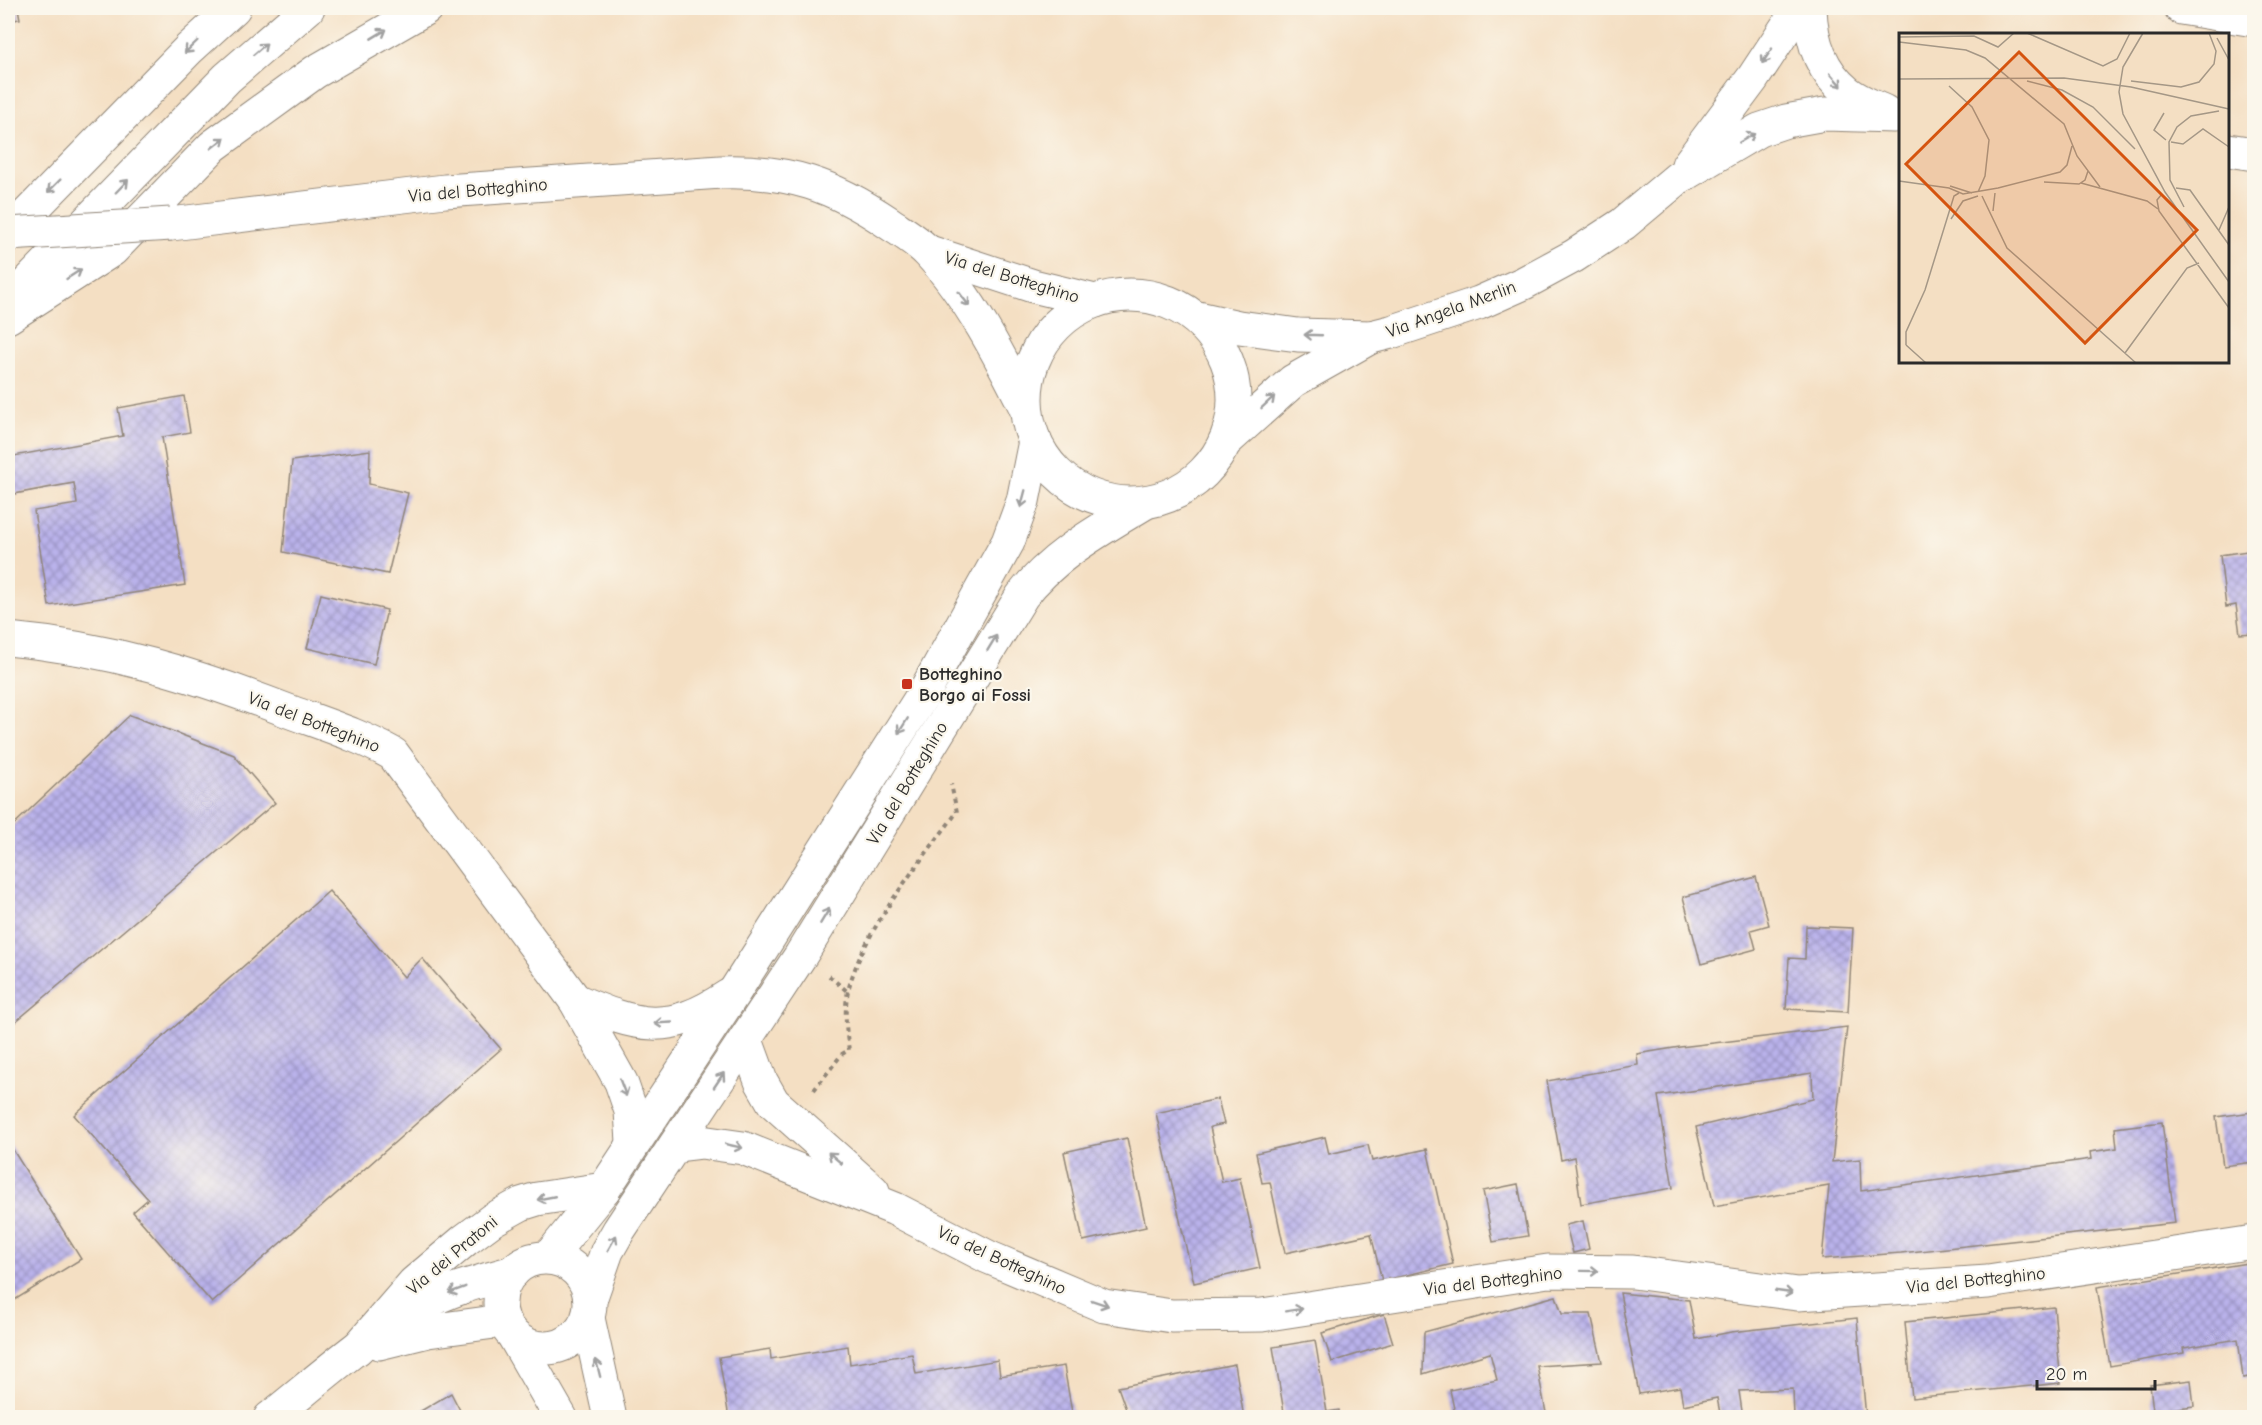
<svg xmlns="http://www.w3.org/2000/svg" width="2262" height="1425" viewBox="0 0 2262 1425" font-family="'Comic Neue',sans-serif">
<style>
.building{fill:url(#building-cross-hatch)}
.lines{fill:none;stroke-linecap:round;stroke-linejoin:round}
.street-casing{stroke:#908577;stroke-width:35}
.highway-casing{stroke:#908577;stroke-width:35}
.path{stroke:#908577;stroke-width:4;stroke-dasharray:4.5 4.5;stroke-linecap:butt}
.street{stroke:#fff;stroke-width:33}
.highway{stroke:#fff;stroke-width:33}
.street-bridge-casing{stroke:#908577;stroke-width:35;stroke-linecap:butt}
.street-bridge{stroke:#fff;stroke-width:33}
.oneway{stroke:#a0a0a0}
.poi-dot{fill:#c8321e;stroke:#fbf7ec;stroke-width:2}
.labels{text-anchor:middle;stroke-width:4.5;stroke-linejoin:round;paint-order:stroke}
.street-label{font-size:18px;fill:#2b2b2b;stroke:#fbf7ec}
.poi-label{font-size:18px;font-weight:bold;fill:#2b2b2b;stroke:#fbf7ec;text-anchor:start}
.inset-road{fill:none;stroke:#a49786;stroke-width:1.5}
.view{fill:#d5540f;fill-opacity:0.15;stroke:#d5540f;stroke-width:3}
.inset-edge{fill:none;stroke:#2b2b2b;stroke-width:3}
</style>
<defs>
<pattern id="building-cross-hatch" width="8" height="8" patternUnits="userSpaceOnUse" patternTransform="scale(1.5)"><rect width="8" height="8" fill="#bab2eb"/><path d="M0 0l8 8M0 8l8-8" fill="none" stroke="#9791bf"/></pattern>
</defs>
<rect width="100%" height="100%" fill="#fbf7ec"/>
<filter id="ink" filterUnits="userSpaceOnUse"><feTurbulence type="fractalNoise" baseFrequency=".0167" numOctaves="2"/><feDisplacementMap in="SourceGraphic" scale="12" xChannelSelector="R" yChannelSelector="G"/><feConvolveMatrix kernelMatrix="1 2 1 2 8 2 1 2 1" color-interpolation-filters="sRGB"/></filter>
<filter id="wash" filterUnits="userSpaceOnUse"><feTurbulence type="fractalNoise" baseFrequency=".008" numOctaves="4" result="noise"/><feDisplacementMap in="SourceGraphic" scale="24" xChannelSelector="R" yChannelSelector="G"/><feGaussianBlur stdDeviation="1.35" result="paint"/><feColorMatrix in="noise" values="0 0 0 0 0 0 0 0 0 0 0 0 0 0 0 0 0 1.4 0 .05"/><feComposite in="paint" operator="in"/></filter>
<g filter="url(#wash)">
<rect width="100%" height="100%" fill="#f4dfc3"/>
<g id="blocks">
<g class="building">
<polygon points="8,8 18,8 20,19 8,21"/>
<polygon points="184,396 190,432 162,437 185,585 49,606 34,511 77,504 74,483 14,494 8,457 123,436 118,408"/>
<polygon points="370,450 369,484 408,493 388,574 283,552 292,461"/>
<polygon points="2254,550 2254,633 2240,634 2236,605 2226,607 2220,555"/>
<polygon points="321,594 387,610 374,664 307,648"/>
<polygon points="130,715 234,755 275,803 8,1028 8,830"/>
<polygon points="1756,877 1769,925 1751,930 1756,949 1701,964 1683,897"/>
<polygon points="329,891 404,977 422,958 501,1049 212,1303 133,1212 148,1199 74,1115"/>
<polygon points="1806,926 1853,928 1848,1012 1786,1009 1789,958 1805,959"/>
<polygon points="1847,1027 1832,1162 1860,1159 1861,1191 2091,1159 2090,1152 2117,1148 2115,1128 2162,1122 2175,1223 1901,1253 1822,1259 1829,1186 1714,1206 1696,1127 1813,1099 1812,1073 1658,1096 1673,1188 1581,1204 1574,1157 1561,1160 1547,1081 1638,1065 1637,1054 1680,1047"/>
<polygon points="1218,1099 1224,1124 1210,1127 1222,1182 1240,1178 1260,1268 1194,1283 1156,1113"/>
<polygon points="2252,1112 2254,1131 2254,1162 2223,1166 2216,1117"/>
<polygon points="1325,1137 1329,1154 1368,1145 1372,1161 1427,1149 1453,1264 1382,1281 1371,1234 1285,1253 1270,1182 1262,1183 1256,1153"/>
<polygon points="1127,1138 1146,1227 1083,1241 1064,1152"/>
<polygon points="8,1142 81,1259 8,1304"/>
<polygon points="1518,1184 1528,1236 1493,1242 1483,1191"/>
<polygon points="1583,1221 1589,1249 1573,1253 1566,1225"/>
<polygon points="2254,1262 2254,1376 2243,1378 2238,1339 2183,1348 2184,1353 2110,1366 2097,1287"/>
<polygon points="1620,1293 1689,1300 1696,1339 1731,1332 1857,1318 1866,1418 1794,1418 1793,1389 1739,1391 1743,1418 1721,1418 1717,1398 1683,1405 1680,1387 1639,1394"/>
<polygon points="1556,1296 1562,1314 1591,1314 1602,1362 1537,1366 1547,1418 1456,1418 1450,1390 1497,1380 1490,1353 1423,1374 1424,1332"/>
<polygon points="2054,1307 2061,1383 1912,1398 1905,1322"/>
<polygon points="1384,1314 1393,1343 1332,1362 1322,1333"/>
<polygon points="1315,1340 1327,1412 1339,1410 1340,1418 1285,1418 1273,1347"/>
<polygon points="848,1346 850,1364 912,1354 916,1374 998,1360 1000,1376 1064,1366 1073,1418 729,1418 719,1357 770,1349 771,1359"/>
<polygon points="1235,1364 1244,1418 1129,1418 1118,1387"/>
<polygon points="2191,1380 2194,1406 2153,1411 2150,1385"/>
<polygon points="451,1393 464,1418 409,1418"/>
</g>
</g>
</g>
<g filter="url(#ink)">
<use href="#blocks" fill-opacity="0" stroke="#908577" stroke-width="1.5"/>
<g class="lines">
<defs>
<g id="street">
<path d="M1810,8c1,32 11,63 37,84 11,9 26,14 38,20"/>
<polyline points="2228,150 2254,154"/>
<polyline points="1688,165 1753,78 1799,8"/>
<path d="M171,224l274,-33 276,-19c68,-2 112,13 168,51 13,9 29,18 40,30 40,43 71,103 97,155"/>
<polyline points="929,252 1033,286 1095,301"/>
<circle cx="1130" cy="399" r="104"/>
<polyline points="1194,317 1239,327 1298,335 1371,337 1391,332 1479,303 1524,283 1574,256 1623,224 1678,178 1759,130 1786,121 1825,114 1894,116"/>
<polyline points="1225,442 1293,381 1371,337"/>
<path d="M8,639c101,9 188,36 283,73 35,13 70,24 102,42l182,246 46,82 10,29 2,31"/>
<path d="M575,1000c63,27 93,36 153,-4"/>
<polyline points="746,1040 761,1081 773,1102 873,1191"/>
<polyline points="676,1145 701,1142 743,1148 895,1209 988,1257 1104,1306 1172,1316 1262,1315 1548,1271 1633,1272 1797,1294 1988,1282 2254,1242"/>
<polyline points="549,1257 604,1189 735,991 924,693 1008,542 1023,501 1035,441"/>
<circle cx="545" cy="1303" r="45"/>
<path d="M591,1297l16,-46 12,-21 182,-275 221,-359c32,-42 80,-67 124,-94"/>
<polyline points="588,1318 610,1418"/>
<polyline points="515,1338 561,1418"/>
<polyline points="379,1343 428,1331 502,1321"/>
<polyline points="357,1349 414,1283 465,1240 492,1220 521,1204 537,1199 604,1189"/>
<path d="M270,1418c48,-38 95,-81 148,-111 29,-17 63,-26 95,-35"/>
</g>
<g id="highway">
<polyline points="2181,8 2254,20"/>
<polyline points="8,234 189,49 234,8"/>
<polyline points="11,300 227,78 308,8"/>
<polyline points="8,317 112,250 213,146 315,72 426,8"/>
</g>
</defs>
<use href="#street" class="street-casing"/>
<use href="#highway" class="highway-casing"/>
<g class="path">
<polyline points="829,976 848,992"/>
<path d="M814,1090l28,-36 7,-4c-3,-19 -5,-40 -1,-59 15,-62 72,-128 109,-179l-6,-28"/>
</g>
<use href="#street" class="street"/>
<use href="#highway" class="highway"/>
<defs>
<polyline id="street-bridge" points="8,234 171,224"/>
</defs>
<use href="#street-bridge" class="street-bridge-casing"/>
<use href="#street-bridge" class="street-bridge"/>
</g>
<defs><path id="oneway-shaft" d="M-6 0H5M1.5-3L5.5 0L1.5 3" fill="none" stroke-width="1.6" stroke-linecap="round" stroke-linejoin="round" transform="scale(1.5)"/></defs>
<g class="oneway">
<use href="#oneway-shaft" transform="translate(379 34) rotate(-31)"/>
<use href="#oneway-shaft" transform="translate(191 47) rotate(136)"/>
<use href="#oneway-shaft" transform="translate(260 49) rotate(-41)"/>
<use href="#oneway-shaft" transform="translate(1767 56) rotate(124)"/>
<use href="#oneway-shaft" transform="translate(1836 80) rotate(49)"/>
<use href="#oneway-shaft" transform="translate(1747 138) rotate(-30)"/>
<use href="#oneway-shaft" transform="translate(218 143) rotate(-38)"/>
<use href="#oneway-shaft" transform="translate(54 186) rotate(135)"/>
<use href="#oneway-shaft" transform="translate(122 186) rotate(-46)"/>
<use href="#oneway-shaft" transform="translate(74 274) rotate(-33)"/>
<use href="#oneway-shaft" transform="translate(964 299) rotate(53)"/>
<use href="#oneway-shaft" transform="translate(1313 335) rotate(-178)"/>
<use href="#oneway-shaft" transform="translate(1268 402) rotate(-43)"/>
<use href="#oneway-shaft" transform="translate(1023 499) rotate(105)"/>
<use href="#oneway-shaft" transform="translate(992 643) rotate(-59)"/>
<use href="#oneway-shaft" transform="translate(903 726) rotate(122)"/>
<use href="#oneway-shaft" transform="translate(825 916) rotate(-59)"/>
<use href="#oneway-shaft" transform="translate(663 1023) rotate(177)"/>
<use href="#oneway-shaft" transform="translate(719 1080) rotate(-56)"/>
<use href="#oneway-shaft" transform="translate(623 1088) rotate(69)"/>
<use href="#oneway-shaft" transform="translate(734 1146) rotate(13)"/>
<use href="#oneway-shaft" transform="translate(835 1158) rotate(-140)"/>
<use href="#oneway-shaft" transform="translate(546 1198) rotate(169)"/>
<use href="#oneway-shaft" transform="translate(612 1243) rotate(-60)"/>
<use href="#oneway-shaft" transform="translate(1590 1271) rotate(1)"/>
<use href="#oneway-shaft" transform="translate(457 1290) rotate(159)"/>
<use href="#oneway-shaft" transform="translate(1784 1292) rotate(8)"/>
<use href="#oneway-shaft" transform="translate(1100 1303) rotate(19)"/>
<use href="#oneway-shaft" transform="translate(1294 1310) rotate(-9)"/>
<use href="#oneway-shaft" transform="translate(598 1368) rotate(-104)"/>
</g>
</g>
<rect class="poi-dot" x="901" y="678" width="12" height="12" rx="3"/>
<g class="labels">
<g class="street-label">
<text transform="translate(478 190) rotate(-5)" y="6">Via del Botteghino</text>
<text transform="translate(1012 277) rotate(17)" y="6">Via del Botteghino</text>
<text transform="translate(1451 309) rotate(-20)" y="6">Via Angela Merlin</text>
<text transform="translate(314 722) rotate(21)" y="6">Via del Botteghino</text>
<text transform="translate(907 783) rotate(-59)" y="6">Via del Botteghino</text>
<text transform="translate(452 1255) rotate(-40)" y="6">Via dei Pratoni</text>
<text transform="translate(1002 1260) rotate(25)" y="6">Via del Botteghino</text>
<text transform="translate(1976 1280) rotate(-6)" y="6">Via del Botteghino</text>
<text transform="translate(1493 1281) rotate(-7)" y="6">Via del Botteghino</text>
</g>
<g class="poi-label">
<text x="919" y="680">Botteghino<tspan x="919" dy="21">Borgo ai Fossi</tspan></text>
</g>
</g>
<g transform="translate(1899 33)">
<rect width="330" height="330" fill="#f4dfc3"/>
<path class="inset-road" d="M128,0l76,33 14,-7 13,-26M244,0l-20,34 -4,25 4,22 42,78 64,90M0,4l75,-1 24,11 16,-14M318,5l12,22M0,9l67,8 19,8 79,66 13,32 23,31M0,46l165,-1 67,9 98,22M128,48l35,9 31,17 42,42M232,48l50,6 18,-5 15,-18 2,-13 -7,-18M50,53l23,21 17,33 -4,36 -7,16M265,80l-10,17 12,10M272,109l12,2 20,-15 26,18M0,148l50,7 14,6 35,-6 62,-16 7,-7 5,-19M145,149l35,2 6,-4 3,-9M182,150l66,18 11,8M51,153l22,7M277,155l14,2 39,55M263,161l-5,6 2,11 70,97M83,163l25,52 129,115M285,174l-14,-27 -1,-38 8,-15 14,-11 28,-5M94,178l2,-18M52,186l12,-18 15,-5M320,197l10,-23M7,312v-13l19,-42 29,-94 5,-3M7,312l20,18M226,320l62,-85 12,-5"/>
<path class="view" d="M120,19l178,178 -112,113 -179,-179z"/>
<rect width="330" height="330" class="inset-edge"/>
</g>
<rect width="2262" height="1425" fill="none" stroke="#fbf7ec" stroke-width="30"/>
<path d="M2037 1380v9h118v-9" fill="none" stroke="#2b2b2b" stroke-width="3"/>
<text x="2046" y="1380" font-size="18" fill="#2b2b2b" stroke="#fbf7ec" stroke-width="4.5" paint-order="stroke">20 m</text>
</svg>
